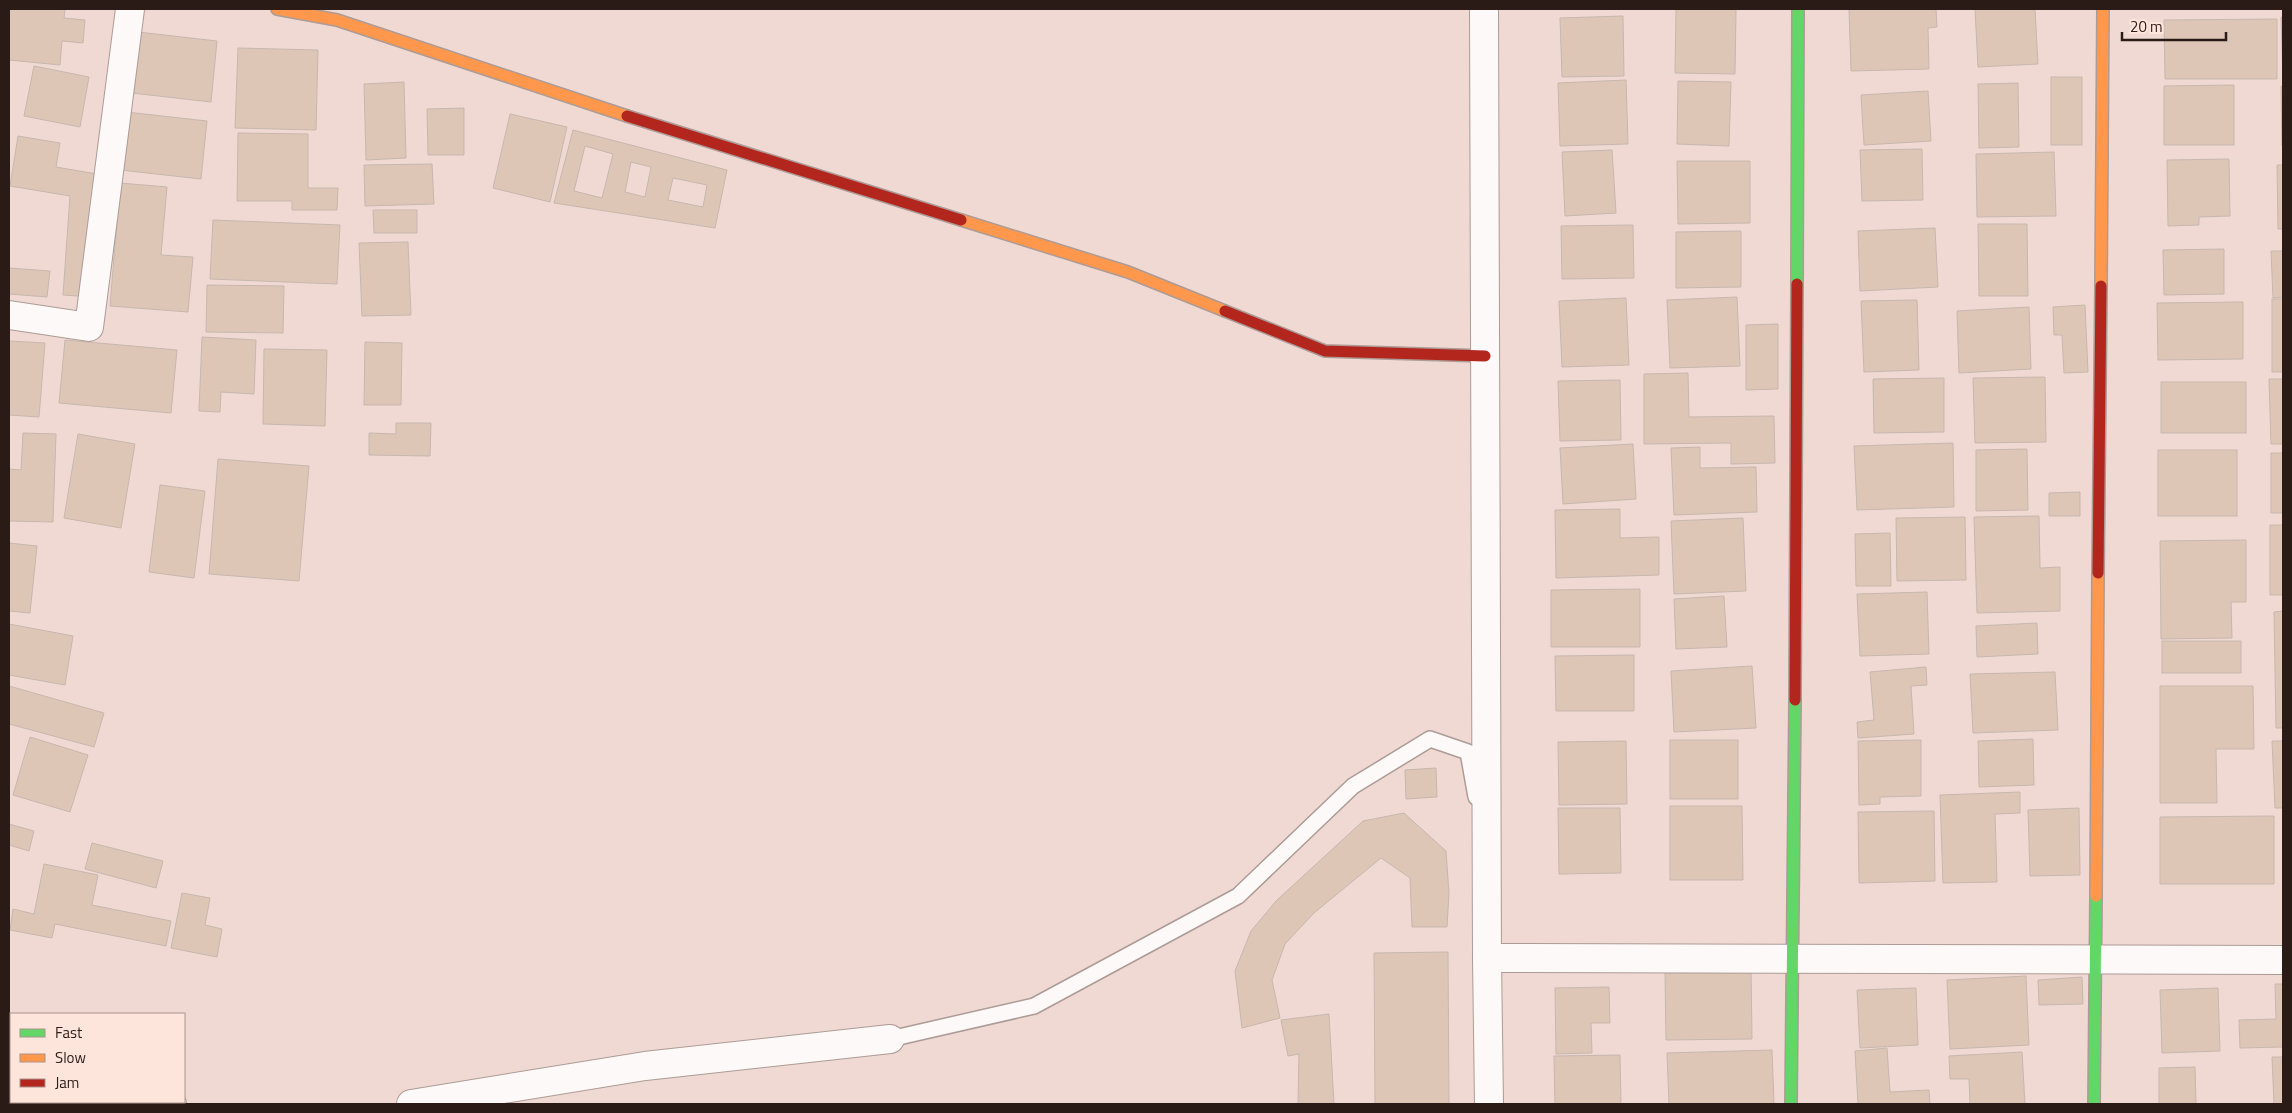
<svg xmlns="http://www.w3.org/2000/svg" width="2292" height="1113" viewBox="0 0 2292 1113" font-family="'Titillium Web',sans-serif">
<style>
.building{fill:#dec6b7;stroke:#c7b7af;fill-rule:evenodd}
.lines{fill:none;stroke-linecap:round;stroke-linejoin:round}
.lane-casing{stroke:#ac9b96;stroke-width:18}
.street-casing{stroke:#ac9b96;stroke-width:30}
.fast-casing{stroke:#ac9b96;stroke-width:14}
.slow-casing{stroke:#ac9b96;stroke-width:14}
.jam-casing{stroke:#ac9b96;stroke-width:14}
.lane{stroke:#fdf9f8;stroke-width:15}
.street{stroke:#fdf9f8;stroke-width:28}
.fast{stroke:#63d668;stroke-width:11}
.slow{stroke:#ff974d;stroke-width:11}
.jam{stroke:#b3261e;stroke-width:11}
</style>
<rect width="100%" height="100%" fill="#f0d9d2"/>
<g class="building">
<polygon points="9,9 65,9 64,18 85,20 83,43 62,41 60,65 9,60"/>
<polygon points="1676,9 1736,9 1735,74 1675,73"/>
<polygon points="1849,9 1936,9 1937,27 1928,28 1929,69 1851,71"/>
<polygon points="1975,9 2035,9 2038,64 1978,67"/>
<polygon points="1623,16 1624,76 1562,77 1560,18"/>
<polygon points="2281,17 2283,17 2283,78"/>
<polygon points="2277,19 2277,79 2165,79 2164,20"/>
<polygon points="138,32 217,41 211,102 132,93"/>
<polygon points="238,48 318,50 316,130 235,128"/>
<polygon points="34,66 89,77 80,127 24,116"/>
<rect x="2051" y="77" width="31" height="68"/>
<polygon points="1626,80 1628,144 1560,146 1558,83"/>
<polygon points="1678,81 1731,82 1729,146 1677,144"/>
<polygon points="404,82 406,158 366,160 364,84"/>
<polygon points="2018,83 2019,147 1979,148 1978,84"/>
<polygon points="2234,85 2234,145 2164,145 2164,86"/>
<polygon points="2281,86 2283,86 2283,146 2282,146"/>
<polygon points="1928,91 1931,141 1864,145 1861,95"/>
<polygon points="464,108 464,155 428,155 427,109"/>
<polygon points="126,112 207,121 201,179 120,170"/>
<polygon points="510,114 567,127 550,202 493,188"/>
<path d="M573,130l154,40 -12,58 -161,-25zM585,146l28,8 -11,44 -28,-7zM631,162l20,5 -6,30 -20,-5zM673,178l34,7 -4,22 -35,-7z"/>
<polygon points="238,133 308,134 308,188 338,188 337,210 292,210 292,201 237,201"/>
<polygon points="18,136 60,143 56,167 97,174 91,297 63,295 70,196 10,186"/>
<polygon points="1922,149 1923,200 1862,201 1860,150"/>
<polygon points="1612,150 1616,213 1565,216 1562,152"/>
<polygon points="2054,152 2056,216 1977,217 1976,154"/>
<polygon points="2229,159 2230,216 2199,217 2199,225 2168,226 2167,160"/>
<polygon points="1677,161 1750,161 1750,223 1678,224"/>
<polygon points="432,164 434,204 365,206 364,165"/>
<polygon points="2277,165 2283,165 2283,229 2278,229"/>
<polygon points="120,183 167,187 161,255 193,257 188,312 110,306"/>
<polygon points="373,210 417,210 417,233 374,233"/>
<polygon points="213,220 340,225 337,284 210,279"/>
<polygon points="1978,224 2027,224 2028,296 1979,296"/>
<polygon points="1633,225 1634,278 1562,279 1561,226"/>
<polygon points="1935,228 1938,287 1860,291 1858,231"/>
<polygon points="1741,231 1741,287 1676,288 1676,232"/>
<polygon points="408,242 411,315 362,316 359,243"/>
<polygon points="2224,249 2224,294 2164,295 2163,250"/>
<polygon points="2271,251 2283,251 2283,297 2273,298"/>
<polygon points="9,268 50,271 47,297 9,294"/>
<polygon points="207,285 284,286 283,333 206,332"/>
<polygon points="1737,297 1740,366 1670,368 1667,300"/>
<polygon points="1626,298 1629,365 1562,367 1559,301"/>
<rect x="2272" y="299" width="11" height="73"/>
<polygon points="1917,300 1919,370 1864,372 1861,301"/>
<polygon points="2243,302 2243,359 2158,360 2157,303"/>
<polygon points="2085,305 2088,372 2064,373 2062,335 2054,335 2053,307"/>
<polygon points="2029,307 2031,369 1959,373 1957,311"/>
<polygon points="1778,324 1778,389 1746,390 1746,325"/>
<polygon points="202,337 256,340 254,394 221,392 220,412 199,411"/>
<polygon points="65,340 177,350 171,413 59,403"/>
<polygon points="9,341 45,343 39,417 9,415"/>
<polygon points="365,342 402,343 401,405 364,405"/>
<polygon points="264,349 327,350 325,426 263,424"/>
<polygon points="1688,373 1689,417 1774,416 1775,463 1731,464 1731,443 1644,444 1644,374"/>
<polygon points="2045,377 2046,442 1975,443 1973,378"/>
<polygon points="1944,378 1944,432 1874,433 1873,379"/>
<polygon points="2269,379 2283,379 2283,444 2271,444"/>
<polygon points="1620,380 1621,440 1560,441 1558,381"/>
<rect x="2161" y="382" width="85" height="51"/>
<polygon points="396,423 431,423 430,456 369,455 369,433 396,434"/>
<polygon points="23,433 56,434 53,522 9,521 9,469 21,470"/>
<polygon points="78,434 135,444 121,528 64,518"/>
<polygon points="1953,443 1954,507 1857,510 1854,446"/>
<polygon points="1633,444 1636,499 1563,504 1560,448"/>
<polygon points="1700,447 1700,468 1756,467 1757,512 1674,515 1671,448"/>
<polygon points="2027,449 2028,510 1976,511 1976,450"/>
<rect x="2158" y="450" width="79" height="66"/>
<rect x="2271" y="453" width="12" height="60"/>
<polygon points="218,459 309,466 299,581 209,574"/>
<polygon points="160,485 205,491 194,578 149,572"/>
<polygon points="2080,492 2080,516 2049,516 2049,493"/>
<polygon points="1620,509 1620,538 1659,537 1659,575 1556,578 1555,510"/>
<polygon points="2039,516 2040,568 2060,567 2060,611 1977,613 1974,517"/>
<polygon points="1965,517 1966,580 1897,581 1896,518"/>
<polygon points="1743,518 1746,591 1674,594 1671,521"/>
<rect x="2270" y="525" width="13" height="70"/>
<polygon points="1890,533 1891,586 1856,586 1855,534"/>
<polygon points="2246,540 2246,602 2231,602 2232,638 2161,639 2160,541"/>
<polygon points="9,543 37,546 30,613 9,611"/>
<polygon points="1640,589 1640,647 1551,647 1551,590"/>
<polygon points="1927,592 1929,654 1860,656 1857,594"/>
<polygon points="1724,596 1727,647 1676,649 1674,599"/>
<polygon points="2283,611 2283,728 2276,728 2274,612"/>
<polygon points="2037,623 2038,654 1977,657 1976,626"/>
<polygon points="9,624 73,636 65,685 9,675"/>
<rect x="2162" y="641" width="79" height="32"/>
<polygon points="1634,655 1634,711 1556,711 1555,656"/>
<polygon points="1752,666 1756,728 1674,732 1671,671"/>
<polygon points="1926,667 1927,685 1911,686 1914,734 1858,738 1857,722 1874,720 1870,672"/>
<polygon points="2055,672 2058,730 1973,733 1970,674"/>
<polygon points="9,686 104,713 94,747 9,724"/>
<polygon points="2160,686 2253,686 2254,749 2216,749 2217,803 2160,803"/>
<polygon points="30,737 88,755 70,812 13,795"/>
<polygon points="2033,739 2034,785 1979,787 1978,741"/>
<rect x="1670" y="740" width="68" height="59"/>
<polygon points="1921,740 1921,796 1880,797 1880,804 1859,805 1858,741"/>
<polygon points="1626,741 1627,804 1559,805 1558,742"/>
<polygon points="2272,741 2283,741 2283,808 2275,808"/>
<polygon points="1436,768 1437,797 1406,799 1405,770"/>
<polygon points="2020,792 2020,813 1995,814 1997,882 1943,883 1940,795"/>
<polygon points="1670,806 1742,806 1743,880 1670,880"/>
<polygon points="1558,808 1620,808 1621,873 1559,874"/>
<polygon points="2079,808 2080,875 2030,876 2028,810"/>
<polygon points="1934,811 1935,881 1859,883 1858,812"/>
<polygon points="1404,813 1446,851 1449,893 1447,927 1412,927 1410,878 1381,858 1314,913 1285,944 1272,980 1280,1018 1242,1028 1235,971 1251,931 1276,901 1363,821"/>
<polygon points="2274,816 2274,884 2160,884 2160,817"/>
<polygon points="9,824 34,831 29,851 9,845"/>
<polygon points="92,843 163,861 156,888 85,869"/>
<polygon points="44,864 98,875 92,905 171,921 166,946 55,924 52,938 10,930 13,909 34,914"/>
<polygon points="182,893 210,898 205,925 222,929 217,957 171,948"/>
<polygon points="1448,952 1449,1104 1375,1104 1374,953"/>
<polygon points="1751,971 1752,1039 1666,1040 1665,973"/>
<polygon points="2026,976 2029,1045 1950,1049 1947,980"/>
<polygon points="2082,977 2083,1004 2039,1005 2038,980"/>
<polygon points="2275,984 2283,984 2283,1047 2240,1048 2239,1020 2276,1019"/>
<polygon points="1609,987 1610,1023 1591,1023 1592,1053 1556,1054 1555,988"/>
<polygon points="1916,988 1918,1045 1860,1048 1857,990"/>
<polygon points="2218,988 2220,1051 2162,1053 2160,990"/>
<polygon points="1329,1014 1334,1104 1298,1104 1299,1054 1288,1056 1281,1020"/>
<polygon points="1887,1048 1890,1092 1929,1090 1930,1104 1858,1104 1855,1051"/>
<polygon points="1772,1050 1774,1104 1669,1104 1667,1053"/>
<polygon points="2022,1052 2025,1104 1970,1104 1969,1079 1950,1079 1949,1056"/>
<polygon points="1620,1055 1621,1104 1555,1104 1554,1056"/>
<polygon points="2272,1057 2283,1057 2283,1104 2274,1104"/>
<polygon points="2195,1067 2196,1104 2159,1104 2159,1068"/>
</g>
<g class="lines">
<defs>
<polyline id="lane" points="890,1039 1034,1006 1238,896 1353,786 1430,739 1468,752 1476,797"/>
<g id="street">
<polyline points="1484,9 1487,958 1489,1104"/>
<polyline points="9,315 89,327 130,9"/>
<polyline points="1487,958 2283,960"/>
<polyline points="9,1060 11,1061"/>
<polyline points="163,1102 172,1104"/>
<polyline points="411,1104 645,1066 890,1039"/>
</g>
<g id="fast">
<polyline points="1797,284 1798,9"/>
<polyline points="1791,1104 1795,700"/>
<polyline points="2094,1104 2096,896"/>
</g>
<g id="slow">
<polyline points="277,9 337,20 627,116"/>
<polyline points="961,220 1128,272 1225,311"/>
<polyline points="2101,286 2103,9"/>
<polyline points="2096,896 2098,573"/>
</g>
<g id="jam">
<polyline points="627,116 961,220"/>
<polyline points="1225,311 1325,351 1485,356"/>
<polyline points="2098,573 2101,286"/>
<polyline points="1795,700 1797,284"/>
</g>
</defs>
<use href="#lane" class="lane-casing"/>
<use href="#street" class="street-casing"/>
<use href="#fast" class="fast-casing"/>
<use href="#slow" class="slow-casing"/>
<use href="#jam" class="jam-casing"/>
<use href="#lane" class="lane"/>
<use href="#street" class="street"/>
<use href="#fast" class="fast"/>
<use href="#slow" class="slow"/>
<use href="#jam" class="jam"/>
</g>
<rect width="2292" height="1113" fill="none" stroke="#2a1b16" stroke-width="20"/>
<rect x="10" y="1013" width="175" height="90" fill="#fee5dc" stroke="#a9948d"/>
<rect x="20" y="1029" width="25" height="8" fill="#63d668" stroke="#a9948d"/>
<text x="55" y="1038" font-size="15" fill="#2a1b16">Fast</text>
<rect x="20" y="1054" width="25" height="8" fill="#ff974d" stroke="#a9948d"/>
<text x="55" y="1063" font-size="15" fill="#2a1b16">Slow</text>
<rect x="20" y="1079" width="25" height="8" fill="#b3261e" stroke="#a9948d"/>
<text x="55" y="1088" font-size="15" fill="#2a1b16">Jam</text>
<path d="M2122 32v8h104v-8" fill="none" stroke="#2a1b16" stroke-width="2.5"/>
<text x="2130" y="32" font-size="15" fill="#2a1b16" stroke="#fee5dc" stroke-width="4" paint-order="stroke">20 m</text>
</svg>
